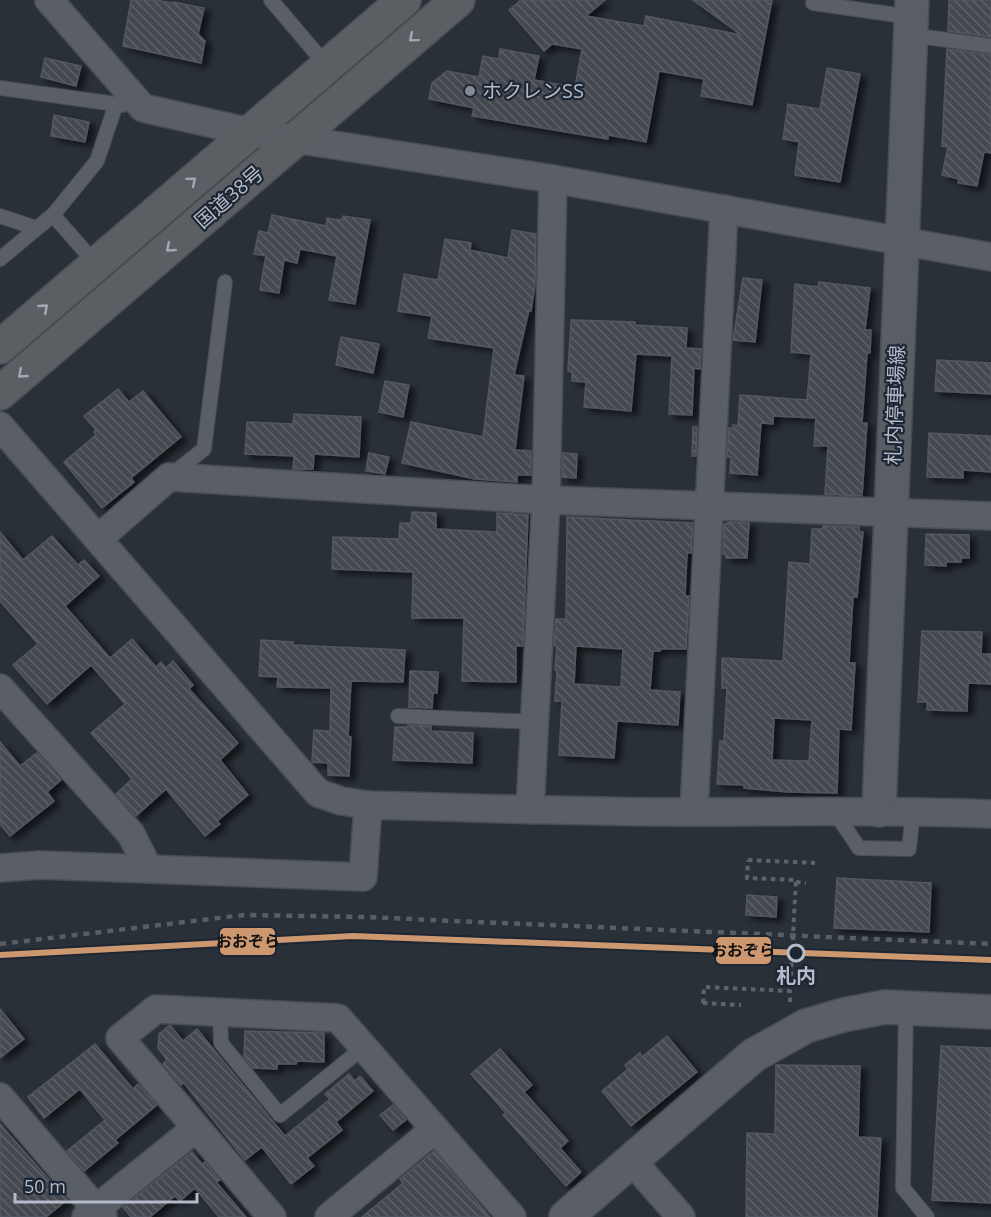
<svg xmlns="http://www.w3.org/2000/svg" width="991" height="1217" viewBox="0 0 991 1217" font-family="'Open Sans','Noto Sans JP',sans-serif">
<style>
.building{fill:url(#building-back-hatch);stroke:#52575f;stroke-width:1.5;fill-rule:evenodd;filter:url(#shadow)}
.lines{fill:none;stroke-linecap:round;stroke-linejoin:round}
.service-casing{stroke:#484c53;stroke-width:16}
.minor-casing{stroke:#484c53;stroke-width:30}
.tertiary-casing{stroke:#484c53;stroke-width:36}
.secondary-casing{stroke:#484c53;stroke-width:36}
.trunk-casing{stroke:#474c53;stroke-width:36}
.path{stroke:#5d636a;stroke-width:4;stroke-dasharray:4.5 4.5;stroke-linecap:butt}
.service{stroke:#5a5e66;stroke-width:14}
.minor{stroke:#5a5e66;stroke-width:27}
.tertiary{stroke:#5a5e66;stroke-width:33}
.secondary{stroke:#595d64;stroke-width:33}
.trunk{stroke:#5b5f64;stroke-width:33}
.rail{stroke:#595d64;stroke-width:4.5;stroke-dasharray:6 6;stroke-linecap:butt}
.path-bridge{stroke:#5d636a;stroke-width:4;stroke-dasharray:4.5 4.5;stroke-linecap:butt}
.rail-1-casing{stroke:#1d2633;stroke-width:10}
.rail-1{stroke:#cd976f;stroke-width:6}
.oneway{stroke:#a2a9b5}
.poi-dot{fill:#848b96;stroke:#1d2633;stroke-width:2}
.stop-dot{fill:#1d2633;stroke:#b4bcc9;stroke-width:3}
.labels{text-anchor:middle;stroke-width:4.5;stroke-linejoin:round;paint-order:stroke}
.poi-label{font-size:20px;fill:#b4bcc9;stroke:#1d2633;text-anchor:start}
.street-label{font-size:20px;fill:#b4bcc9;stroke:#1d2633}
.stop-label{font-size:20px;font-weight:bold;fill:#b4bcc9;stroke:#1d2633}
.line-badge{stroke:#1d2633;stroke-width:2}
.pale-badge-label{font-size:16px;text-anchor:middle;font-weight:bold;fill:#111}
</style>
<defs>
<pattern id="building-back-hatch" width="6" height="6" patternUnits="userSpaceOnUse" patternTransform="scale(1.5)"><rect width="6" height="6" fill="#444950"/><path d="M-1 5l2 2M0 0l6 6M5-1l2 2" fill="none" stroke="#5d6168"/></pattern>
<filter id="shadow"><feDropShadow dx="6" dy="4" stdDeviation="3" flood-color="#0009"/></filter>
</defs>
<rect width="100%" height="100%" fill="#2a3038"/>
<g class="building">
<polygon points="131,0 155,0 172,3 173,2 204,8 198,34 205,41 201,63 123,46"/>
<polygon points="521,0 605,0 586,16 644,26 646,16 741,35 693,0 772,0 752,105 701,96 704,79 659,71 646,142 608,135 608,139 472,116 474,108 429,99 432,83 447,71 479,77 483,56 499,59 500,49 539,56 534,80 575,87 582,49 552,44 544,51 509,10"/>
<polygon points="949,0 991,0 991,37 948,31"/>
<polygon points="947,49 991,55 991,153 984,152 977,186 958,183 959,179 942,175 948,147 942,146"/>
<polygon points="45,58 81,66 76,86 41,77"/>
<polygon points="827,68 860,74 840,182 795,175 799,142 783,139 788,104 820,109"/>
<polygon points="54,115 89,122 85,142 51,136"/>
<polygon points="272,215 326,226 327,218 342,220 343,216 370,220 355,304 329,300 337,256 300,249 297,263 284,260 279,293 260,290 266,256 254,254 259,231 268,233"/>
<polygon points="512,230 536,234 535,285 531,311 529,310 514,375 524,376 515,450 531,451 531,475 517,475 517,482 475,479 402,463 411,422 483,437 494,348 428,338 432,316 398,311 404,274 438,280 445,239 471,243 470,250 508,258"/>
<polygon points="743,278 762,280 755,342 733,340"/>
<polygon points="819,282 870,288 865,330 871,330 870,353 867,353 862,423 867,423 862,496 825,494 828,446 814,446 816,418 773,416 773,424 761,423 757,475 730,473 731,457 727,457 729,428 733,428 733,425 738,426 740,395 807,400 811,354 791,352 795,284 818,287"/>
<polygon points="571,320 635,322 635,325 687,328 686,348 701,349 700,369 694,368 692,415 669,414 672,356 636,354 631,411 584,407 586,382 572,381 572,372 568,371"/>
<polygon points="341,337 379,344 373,373 336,365"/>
<polygon points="937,360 991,363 991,394 935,391"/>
<polygon points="385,381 409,385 403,417 379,412"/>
<polygon points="118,389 129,402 143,391 181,437 131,478 134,482 102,508 64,462 96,435 94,432 96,430 84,416"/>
<polygon points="294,414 361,417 359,457 314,454 313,469 293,469 294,456 245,454 247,422 293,424"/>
<polygon points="693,427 697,427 696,456 692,456"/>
<polygon points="929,433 991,436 991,472 963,470 963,478 927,477"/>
<polygon points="369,453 389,457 385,474 366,471"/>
<polygon points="563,453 577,454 576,478 562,477"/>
<polygon points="412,512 436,513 436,529 497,532 497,513 528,515 523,646 516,646 516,682 462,681 464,618 412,618 413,572 332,569 333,537 399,539 400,523 411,523"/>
<path d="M567,517l126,6 -2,30h-4l-2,43h4l-3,53h-25l-1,2h-7l-3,39 30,2 -2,33 -61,-4 -3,37 -55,-3 3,-54h-7l2,-31h-2l2,-24h-3l2,-27h10zM576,646l47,3 -2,38 -47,-3z"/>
<polygon points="728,522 749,523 747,558 726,558 726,554 723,554 724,524 728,524"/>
<path d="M823,526l36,1v4l4,1 -6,65h-4l-4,66h6l-4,67 -12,-1 -2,64 -49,-1 -44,-4v-3l-27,-1 3,-43h4l3,-53h-5v-30l61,3 6,-99 21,2 2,-35h10zM774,718l38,2 -3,41 -37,-1z"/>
<polygon points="0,532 23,560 52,536 78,565 84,560 99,576 65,606 110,658 132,639 156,667 161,662 166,668 173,661 193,685 189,689 238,743 220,760 248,795 217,821 220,824 205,836 166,789 136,816 116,794 132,779 91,733 125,704 91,665 47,704 13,665 38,644 0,601"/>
<polygon points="926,534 969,535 969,558 961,558 961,562 946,562 946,566 925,565"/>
<polygon points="922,631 982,632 981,654 991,654 991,684 968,683 967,711 927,710 927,702 918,702"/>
<polygon points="261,640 293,642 293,645 405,650 403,682 351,681 348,736 351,737 349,776 328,775 328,763 312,762 314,730 330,731 331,688 277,687 278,677 259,676"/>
<polygon points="410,671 438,672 437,693 433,693 432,708 409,707"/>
<polygon points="408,725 431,726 431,731 473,733 472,763 393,760 395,727 408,727"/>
<polygon points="0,742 20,766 37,753 61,780 47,792 54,801 10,836 0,824"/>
<polygon points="837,878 931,883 929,932 834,928"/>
<polygon points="747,895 777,897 776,917 746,915"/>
<polygon points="0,1009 24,1039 0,1058"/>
<polygon points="170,1025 183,1041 197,1029 285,1136 330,1099 325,1094 349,1074 355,1081 360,1076 373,1091 336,1122 342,1130 307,1158 314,1166 291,1184 262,1147 245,1160 184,1083 181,1085 163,1064 167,1060 158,1048 159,1034"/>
<polygon points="245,1031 324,1033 324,1062 297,1061 296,1064 277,1064 277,1069 253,1068 244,1057"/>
<polygon points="667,1036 697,1072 631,1126 602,1091 628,1069 625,1065 640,1053 642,1057"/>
<polygon points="95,1044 133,1089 138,1084 157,1105 115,1140 118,1143 84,1171 67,1151 105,1120 80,1089 44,1118 28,1097"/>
<polygon points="941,1046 991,1048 991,1203 932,1200"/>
<polygon points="500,1049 532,1085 524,1092 568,1141 560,1148 581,1172 566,1186 503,1115 506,1113 471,1074"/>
<polygon points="776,1065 860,1066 858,1137 881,1138 877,1217 746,1217 747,1133 775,1134"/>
<polygon points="393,1105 406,1120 393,1130 380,1115"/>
<polygon points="0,1124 67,1200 46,1217 0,1217"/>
<polygon points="434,1151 490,1217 362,1217 403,1183 400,1179"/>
<polygon points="192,1152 202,1164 205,1162 220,1180 216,1182 246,1217 219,1217 195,1188 180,1201 175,1196 150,1217 131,1217 123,1207"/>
</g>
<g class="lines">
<defs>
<g id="service">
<polyline points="271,0 327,66"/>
<polyline points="813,3 911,17"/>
<polyline points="911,35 991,46"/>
<polyline points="0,88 123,105"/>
<polyline points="53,215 96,264"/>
<polyline points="0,216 36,228"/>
<polyline points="0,259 53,215 97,161 116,104"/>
<polyline points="170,476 204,449 225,282"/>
<polyline points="398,716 535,722"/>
<polyline points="834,811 859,848 909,849 913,811"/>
<polyline points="906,1008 903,1188 927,1217"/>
<polyline points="220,1012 221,1043 280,1115 364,1047"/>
</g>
<g id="minor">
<polyline points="49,0 143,108 250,132 553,179 991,257"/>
<path d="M0,426l318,367 23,8 27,4c109,3 218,7 327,7 99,0 197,-2 296,2"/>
<polyline points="99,538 169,477 546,500 991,516"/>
<polyline points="0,688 131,834 148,868"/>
<polyline points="530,810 546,500 553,179"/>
<polyline points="694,812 724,209"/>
<polyline points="0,868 40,865 363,877 368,805"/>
<polyline points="0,1097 103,1217"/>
<polyline points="632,1161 681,1217"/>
<polyline points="86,1217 196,1128"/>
<polyline points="272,1217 120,1038 156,1009 338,1018 512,1217"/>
<polyline points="329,1217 435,1129"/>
</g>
<polyline id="tertiary" points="566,1217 754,1055 806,1026 843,1015 885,1007 991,1012"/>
<polyline id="secondary" points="879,810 912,0"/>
<g id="trunk">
<polyline points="0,347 404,0"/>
<polyline points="0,393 458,0"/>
</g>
</defs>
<use href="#service" class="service-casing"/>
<use href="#minor" class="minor-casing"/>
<use href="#tertiary" class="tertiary-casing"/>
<use href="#secondary" class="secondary-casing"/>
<use href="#trunk" class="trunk-casing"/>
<g class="path">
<polyline points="748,860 815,863"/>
<polyline points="796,882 806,883"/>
<polyline points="790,1002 790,991"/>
<polyline points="703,1003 741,1005"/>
</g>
<use href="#service" class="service"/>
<use href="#minor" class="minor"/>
<use href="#tertiary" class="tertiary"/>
<use href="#secondary" class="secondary"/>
<use href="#trunk" class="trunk"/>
<polyline class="rail" points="0,944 244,915 363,917 991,944"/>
<polyline class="path-bridge" points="703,1003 704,987 790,991 796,880 747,878 748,860"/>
<defs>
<polyline id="rail-1" points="0,955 353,936 991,960"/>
</defs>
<use href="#rail-1" class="rail-1-casing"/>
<use href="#rail-1" class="rail-1"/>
</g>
<defs><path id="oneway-chevron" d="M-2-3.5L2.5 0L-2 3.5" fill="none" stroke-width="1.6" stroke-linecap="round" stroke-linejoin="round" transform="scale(1.5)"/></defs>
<g class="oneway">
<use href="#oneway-chevron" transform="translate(413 38) rotate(140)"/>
<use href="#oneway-chevron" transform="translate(192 181) rotate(-40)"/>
<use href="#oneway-chevron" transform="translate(170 248) rotate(139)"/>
<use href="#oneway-chevron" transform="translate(44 308) rotate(-41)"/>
<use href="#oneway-chevron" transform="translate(22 374) rotate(139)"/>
</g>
<circle class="poi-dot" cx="470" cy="91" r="6"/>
<circle class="stop-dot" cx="796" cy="953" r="8"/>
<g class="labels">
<g class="poi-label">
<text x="482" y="98">ホクレンSS</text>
</g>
<g class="street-label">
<text transform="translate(229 197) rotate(-41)" y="7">国道38号</text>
<text transform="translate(895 405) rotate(-88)" y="7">札内停車場線</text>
</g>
<g class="stop-label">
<text x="796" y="983">札内</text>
</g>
</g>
<g class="line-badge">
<rect x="219" y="927" width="57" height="29" rx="6" fill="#cd976f"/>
<rect x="715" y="936" width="57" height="29" rx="6" fill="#cd976f"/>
</g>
<g class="pale-badge-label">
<text x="248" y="947">おおぞら</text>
<text x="743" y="956">おおぞら</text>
</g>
<path d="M15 1193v9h182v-9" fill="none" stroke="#b4bcc9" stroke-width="3"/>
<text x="24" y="1193" font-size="18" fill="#b4bcc9" stroke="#1d2633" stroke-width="4.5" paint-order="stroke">50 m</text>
</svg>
